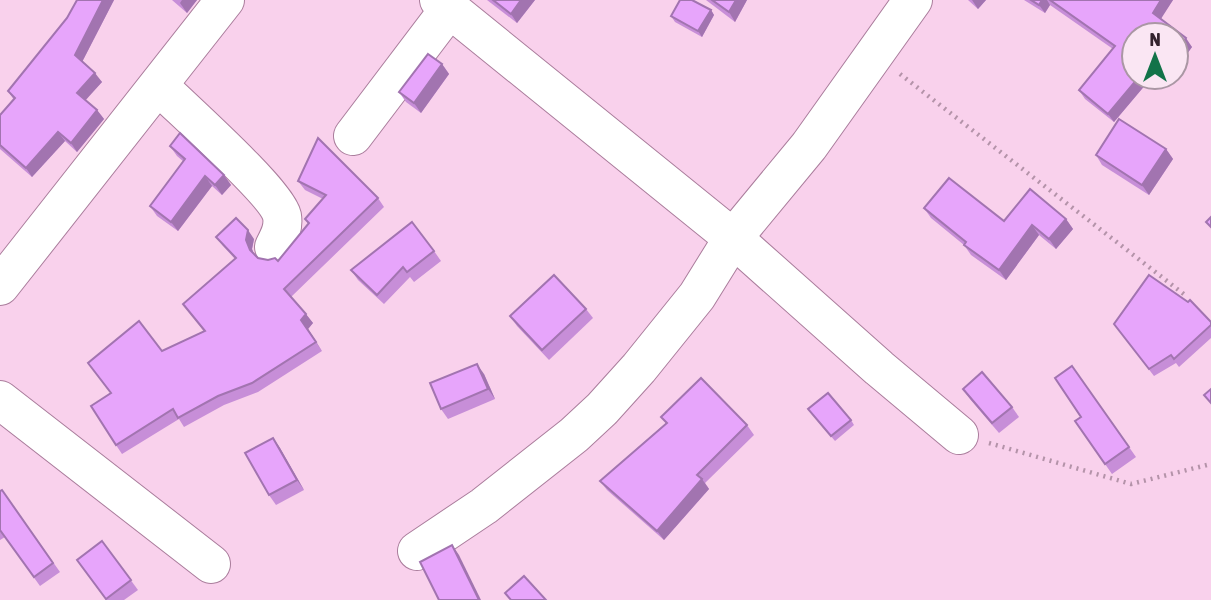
<svg xmlns="http://www.w3.org/2000/svg" width="1211" height="600" viewBox="0 0 1211 600" font-family="'Asap Condensed',sans-serif">
<style>
.lines{fill:none;stroke-linecap:round;stroke-linejoin:round}
.minor-casing{stroke:#aa7d9c;stroke-width:40}
.path{stroke:#b493a9;stroke-width:4.5;stroke-dasharray:2 5;stroke-linecap:butt}
.minor{stroke:#fff;stroke-width:38}
.wall{fill:#c78ed8}
.shaded-wall{fill:#a274b0}
.building{fill:#e7a5fb;stroke:#a274b0;stroke-width:2}
</style>
<rect width="100%" height="100%" fill="#f9d1ec"/>
<g class="lines">
<defs>
<g id="minor">
<polyline points="439,0 733,238 879,368 959,435"/>
<path d="M159,86c22,22 118,107 123,130 2,12 -3,21 -8,31"/>
<polyline points="353,136 450,8"/>
<polyline points="0,286 225,0"/>
<polyline points="0,400 211,564"/>
<polyline points="417,551 484,506 574,435 602,409 639,368 697,296 733,238 809,146 913,0"/>
</g>
</defs>
<use href="#minor" class="minor-casing"/>
<g class="path">
<polyline points="900,74 1185,295"/>
<polyline points="989,443 1131,484 1211,464"/>
</g>
<use href="#minor" class="minor"/>
</g>
<g class="wall">
<polygon points="77,0 114,0 82,62 102,82 85,100 97,110 104,119 77,152 65,141 32,177 0,149 0,115 14,100 8,91 67,18"/>
<polygon points="172,0 197,0 187,13"/>
<polygon points="487,0 535,0 517,23"/>
<polygon points="706,0 747,0 735,22"/>
<polygon points="968,0 986,0 978,9"/>
<polygon points="1024,0 1173,0 1160,19 1192,47 1176,69 1176,35 1134,77 1152,77 1114,122 1085,99 1079,90 1113,49 1050,5 1045,13"/>
<polygon points="711,10 714,15 702,37 675,22 671,16"/>
<polygon points="442,64 449,74 421,113 406,102 399,92"/>
<polygon points="170,146 224,175 231,185 222,195 212,186 178,231 157,216 150,206 184,162 177,156"/>
<polygon points="1166,149 1173,159 1149,195 1102,165 1096,155"/>
<polygon points="298,181 378,198 384,207 291,297 313,323 308,329 322,351 258,392 224,405 184,427 179,419 122,454 116,445 111,394 162,351 204,331 183,304 235,259 223,246 216,237 254,239 252,249 254,254 258,258 278,261 308,224 305,219 323,199 305,190"/>
<polygon points="924,208 1004,221 1066,219 1073,229 1056,249 1039,235 1006,280 971,255 964,245 931,218"/>
<polygon points="434,251 441,261 414,282 410,277 384,304 358,280 351,270"/>
<polygon points="586,309 593,318 549,360 517,326 510,316"/>
<polygon points="1211,322 1211,338 1179,367 1176,363 1154,376 1120,332"/>
<polygon points="1072,366 1136,457 1112,474 1075,421 1081,417"/>
<polygon points="484,374 495,399 448,419 441,409"/>
<polygon points="963,389 1012,407 1019,417 999,433 970,399"/>
<polygon points="808,409 851,420 854,425 835,441"/>
<polygon points="661,417 747,425 754,435 705,483 709,489 664,540 607,490 600,481 666,423"/>
<polygon points="273,438 280,448 304,490 276,505 269,495"/>
<polygon points="2,490 60,572 40,586 5,537 0,540 0,491"/>
<polygon points="102,541 138,590 124,600 106,600 77,560"/>
</g>
<g class="shaded-wall">
<polygon points="103,0 114,0 81,64 75,55"/>
<polygon points="182,0 197,0 187,13 180,3"/>
<polygon points="521,0 535,0 517,23 511,14"/>
<polygon points="736,0 747,0 735,22 729,12"/>
<polygon points="972,0 986,0 978,9"/>
<polygon points="1042,0 1047,0 1050,5 1045,13 1039,5"/>
<polygon points="1161,0 1173,0 1159,22 1153,13"/>
<polygon points="711,10 714,15 702,37 698,31"/>
<polygon points="1186,38 1192,47 1176,69 1176,52"/>
<polygon points="442,64 449,74 421,113 414,103"/>
<polygon points="95,73 102,82 84,102 77,93"/>
<polygon points="1139,77 1152,77 1114,122 1108,114"/>
<polygon points="97,110 104,119 77,152 71,143"/>
<polygon points="58,132 65,141 32,177 26,168"/>
<polygon points="1166,149 1173,159 1149,195 1142,185"/>
<polygon points="224,175 231,185 222,195 215,185"/>
<polygon points="205,176 212,186 178,231 171,222"/>
<polygon points="1066,219 1073,229 1056,249 1049,239"/>
<polygon points="1032,225 1039,235 1006,280 999,270"/>
<polygon points="248,230 254,239 252,249 256,260 250,250 246,240"/>
<polygon points="306,314 313,323 308,329 322,351 301,320"/>
<polygon points="477,364 484,374 495,399 488,389"/>
<polygon points="273,438 280,448 304,490 297,480"/>
<polygon points="702,479 709,489 664,540 657,531"/>
<polygon points="452,545 459,555 481,600 479,600"/>
</g>
<g class="building">
<polygon points="77,0 103,0 75,55 95,73 77,93 97,110 71,143 58,132 26,168 0,145 0,115 15,98 8,91 67,18"/>
<polygon points="493,0 521,0 511,14"/>
<polygon points="680,0 692,0 711,10 698,31 671,16"/>
<polygon points="712,0 736,0 729,12"/>
<polygon points="1031,0 1042,0 1039,5"/>
<polygon points="1050,0 1161,0 1153,13 1186,38 1176,52 1176,35 1134,35 1134,77 1139,77 1108,114 1079,90 1115,46"/>
<polygon points="428,54 442,64 414,103 399,92"/>
<polygon points="1119,119 1166,149 1142,185 1096,155"/>
<polygon points="180,133 224,175 215,185 205,176 171,222 150,206 185,159 170,146"/>
<polygon points="318,138 378,198 284,289 306,314 301,320 316,342 252,383 218,396 178,418 173,409 116,445 91,406 111,393 88,363 139,321 162,351 205,331 183,304 236,258 216,237 236,218 248,230 246,240 250,250 258,258 268,260 275,258 278,261 309,223 305,219 326,195 298,181"/>
<polygon points="949,178 1004,221 1030,189 1066,219 1049,239 1032,225 999,270 964,245 966,242 924,208"/>
<polygon points="1211,217 1211,227 1206,222"/>
<polygon points="412,222 434,251 407,272 403,267 377,295 351,270"/>
<polygon points="554,275 586,309 542,350 510,316"/>
<polygon points="1149,275 1188,302 1190,300 1211,322 1211,325 1174,359 1171,355 1149,369 1114,324"/>
<polygon points="477,364 488,389 441,409 430,383"/>
<polygon points="1072,366 1129,447 1105,464 1075,421 1081,417 1055,378"/>
<polygon points="982,372 1012,407 992,423 963,389"/>
<polygon points="701,378 747,425 697,475 702,479 657,531 600,481 667,423 661,417"/>
<polygon points="1211,389 1211,403 1204,395"/>
<polygon points="828,393 851,420 831,436 808,409"/>
<polygon points="273,438 297,480 269,495 245,453"/>
<polygon points="2,490 53,563 34,577 0,530 0,491"/>
<polygon points="102,541 131,580 106,599 77,560"/>
<polygon points="452,545 479,600 439,600 420,562"/>
<polygon points="524,576 546,600 511,600 505,593"/>
</g>
<g transform="translate(1155 56)"><circle r="33" fill="#fae6f3" stroke="#aa97a4" stroke-width="2"/>
<path d="M0-5L12 26L0 18L-12 26Z" fill="#127349"/>
<text y="-10" font-size="19" font-weight="bold" text-anchor="middle" fill="#33212d">N</text>
</g>
</svg>
